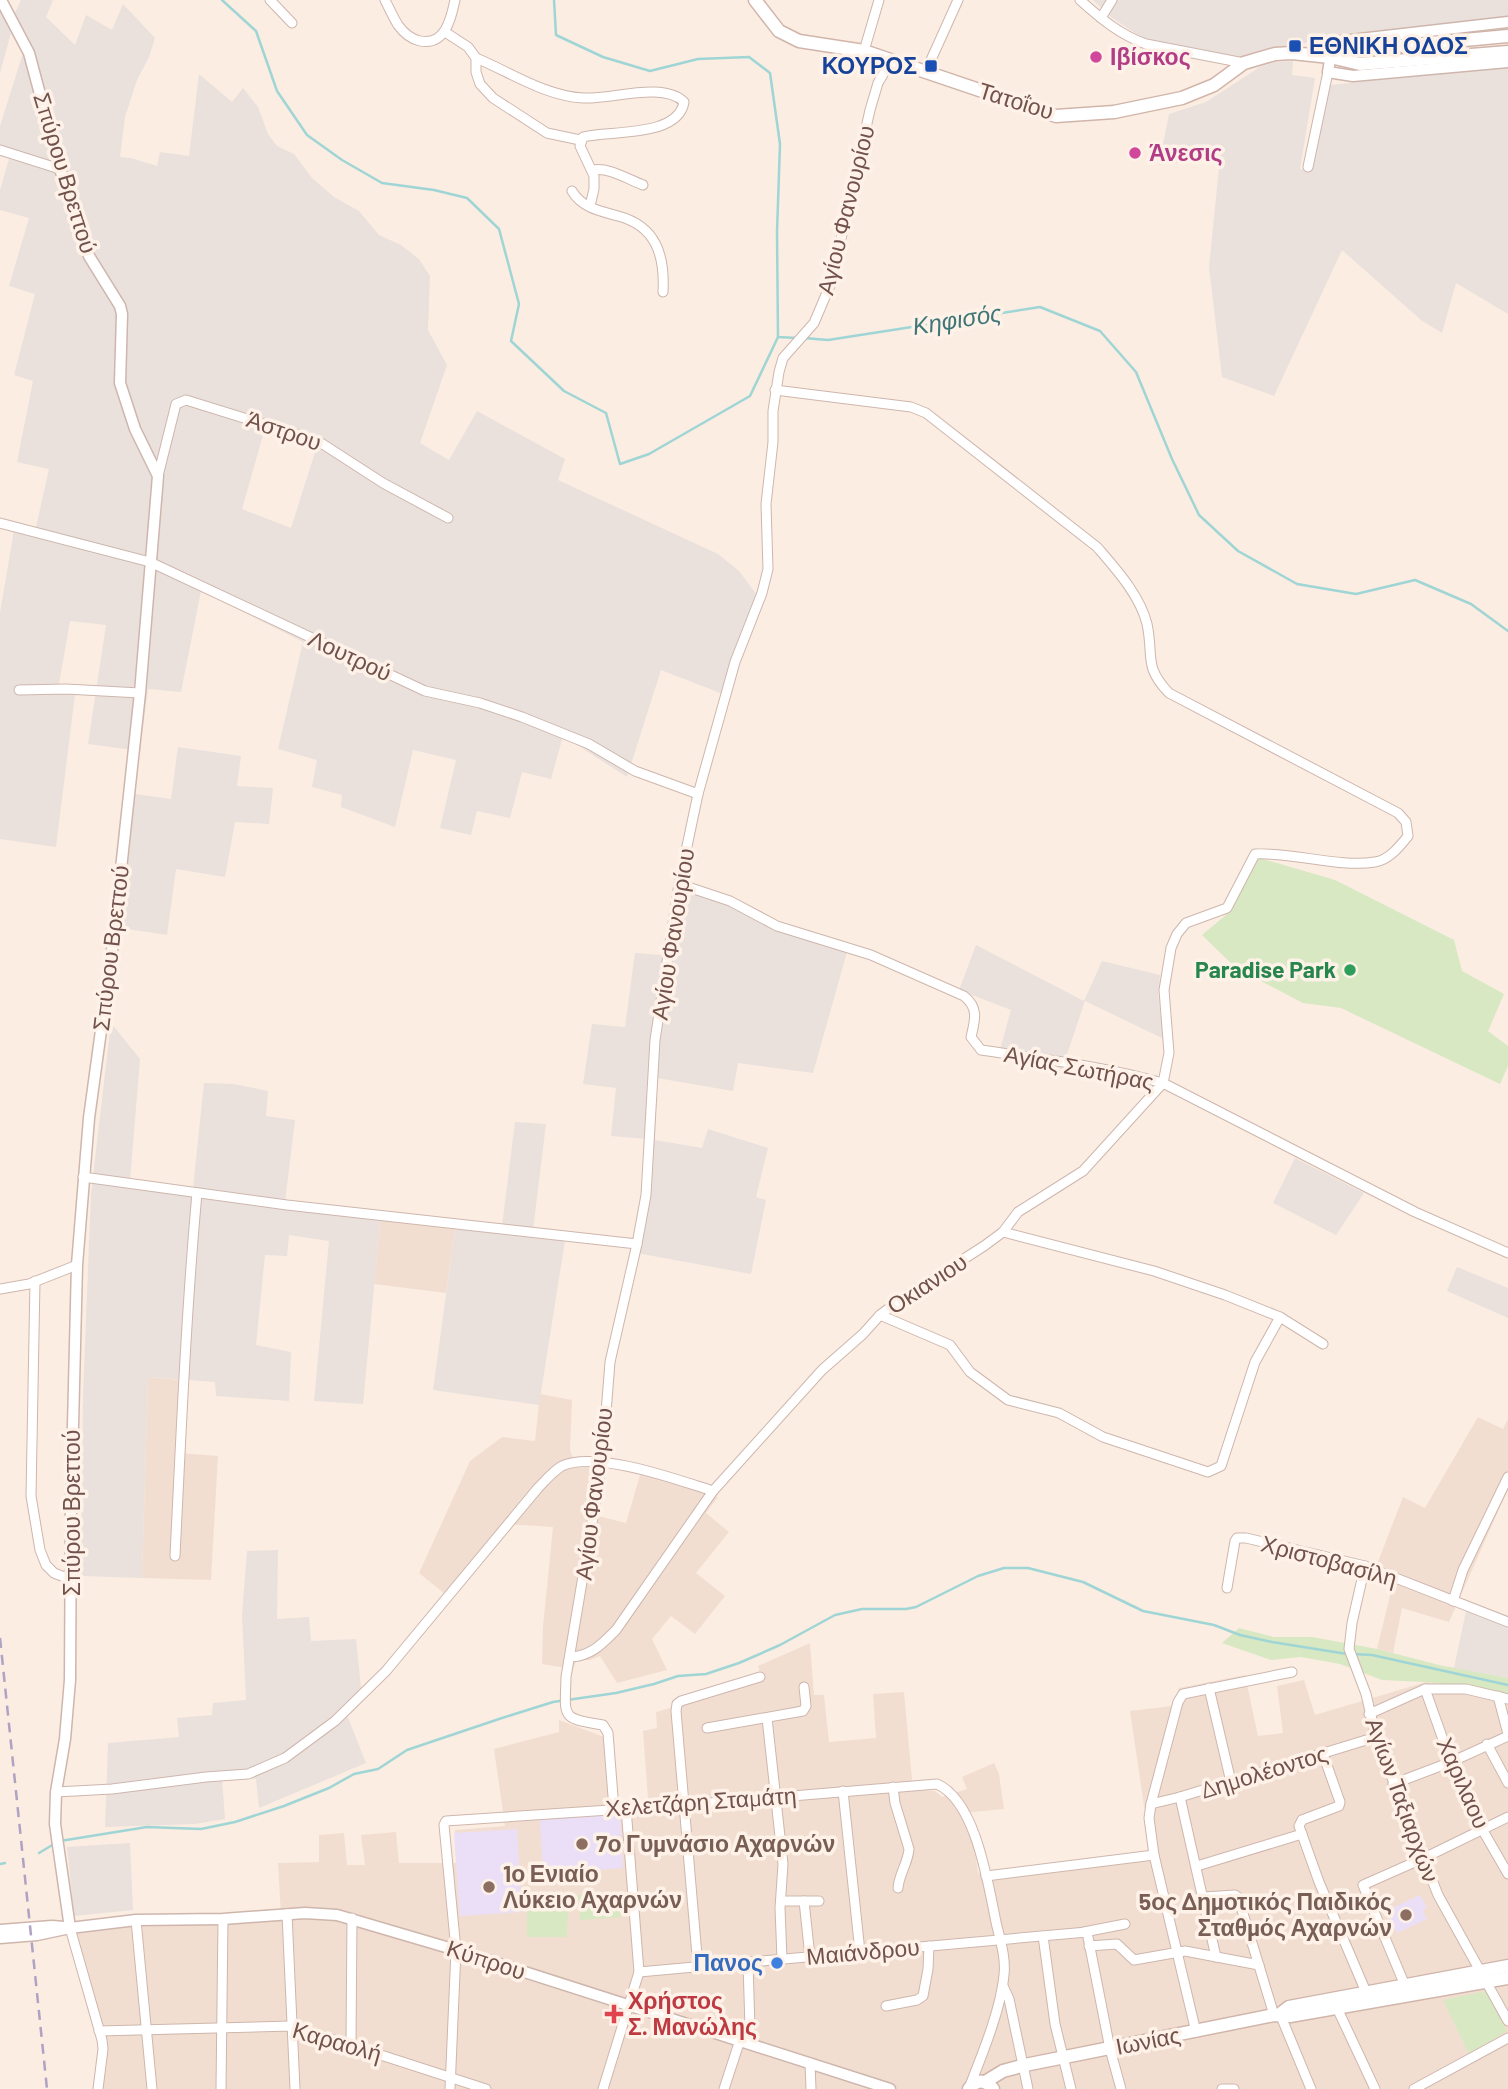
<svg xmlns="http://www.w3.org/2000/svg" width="1508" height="2089" viewBox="0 0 1508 2089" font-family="Barlow,sans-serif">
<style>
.residential{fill:#f2ded1}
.industrial{fill:#eae1dd;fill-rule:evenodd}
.education{fill:#ebdff7}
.green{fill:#d7e8c2}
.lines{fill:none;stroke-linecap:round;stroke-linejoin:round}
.stream{stroke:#9fd5d5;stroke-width:2.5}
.minor-casing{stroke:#ceb6ad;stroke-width:11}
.tertiary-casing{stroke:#ceb6ad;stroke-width:13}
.secondary-casing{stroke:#d1b5aa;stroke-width:15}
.minor{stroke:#fff;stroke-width:9}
.tertiary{stroke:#fff;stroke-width:10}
.secondary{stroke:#fff;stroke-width:12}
.rail{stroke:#afa2c3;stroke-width:2.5;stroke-dasharray:10 7;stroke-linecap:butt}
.transit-dot{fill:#1a4fb4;stroke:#fef2e8;stroke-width:2.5}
.hotel-dot{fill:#d1479c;stroke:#fef2e8;stroke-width:2.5}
.leisure-dot{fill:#2e9e5b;stroke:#fef2e8;stroke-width:2.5}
.education-dot{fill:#8d6e63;stroke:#fef2e8;stroke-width:2.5}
.shop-dot{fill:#3f7fe0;stroke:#fef2e8;stroke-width:2.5}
.health-dot{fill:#e0444e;stroke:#fef2e8;stroke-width:2.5}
.labels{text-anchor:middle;stroke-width:7;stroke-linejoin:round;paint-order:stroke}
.transit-label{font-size:23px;font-weight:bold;fill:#164399;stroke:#fef2e8;text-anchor:start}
.hotel-label{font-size:23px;font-weight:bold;fill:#b23c85;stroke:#fef2e8;text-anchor:start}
.street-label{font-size:23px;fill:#72524a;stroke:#fef2e8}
.leisure-label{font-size:23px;font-weight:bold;fill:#27864d;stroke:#fef2e8;text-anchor:end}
.education-label{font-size:23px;font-weight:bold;fill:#785e54;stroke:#fef2e8;text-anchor:start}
.shop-label{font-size:23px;font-weight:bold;fill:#366cbe;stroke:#fef2e8;text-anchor:end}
.health-label{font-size:23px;font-weight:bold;fill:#be3a42;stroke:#fef2e8;text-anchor:start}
.water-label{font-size:24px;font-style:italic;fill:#3f7677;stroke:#fef2e8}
</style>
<rect width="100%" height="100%" fill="#fbede2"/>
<g class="residential">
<polygon points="381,1213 456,1221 446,1293 374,1284"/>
<polygon points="148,1377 182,1380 179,1453 218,1456 211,1580 142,1578"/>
<polygon points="540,1394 572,1400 570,1450 573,1458 599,1459 590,1514 626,1523 640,1475 718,1497 706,1513 729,1532 696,1573 725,1596 695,1634 671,1616 652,1639 667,1670 617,1683 600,1656 590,1660 577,1660 573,1669 542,1664 543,1626 553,1527 504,1524 445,1594 419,1573 470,1461 502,1437 535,1441"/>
<polygon points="1478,1417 1503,1429 1508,1419 1508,1489 1449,1622 1402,1608 1393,1653 1377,1649 1395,1575 1376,1567 1403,1497 1425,1508"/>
<polygon points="810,1643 814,1695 824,1695 829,1742 876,1738 873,1694 904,1692 913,1790 935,1791 942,1797 967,1789 962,1777 994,1763 999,1774 1004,1809 962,1813 973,1837 978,1873 1151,1853 1130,1711 1172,1706 1179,1688 1245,1675 1258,1736 1283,1733 1277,1686 1304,1680 1315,1715 1426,1682 1494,1690 1508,1694 1508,2089 455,2089 460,1957 447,2089 101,2089 103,2028 75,1930 281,1916 278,1863 319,1862 319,1835 344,1833 347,1865 365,1865 361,1835 396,1832 399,1863 456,1863 455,1830 505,1826 494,1749 559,1732 559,1720 604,1737 610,1815 649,1812 643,1731 657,1728 656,1712 762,1681 758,1666"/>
</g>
<g class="industrial">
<path d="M0,0h8l7,13 6,-13h32l-7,17 29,28 11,-30 26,15 11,-26 32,34 -6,19 -12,23 -12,37 -5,40 11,1 26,8 3,-14 29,4 10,-82 33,28 11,-14 15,19 10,27 9,12 17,8 18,24 22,19 25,14 20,24 22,10 18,14 11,17 -2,54 19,35 -27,78 29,17 28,-49 88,48 -7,21 160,74 21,17 24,32 -24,59 -11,34 -67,-26 -34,107 -64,-41 -12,43 -29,-7 -12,46 -33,-7 -6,24 -31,-7 16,-68 -43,-10 -18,77 -54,-20 1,-12 -30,-8 5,-27 -39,-11 25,-107 -102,-51 -20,101 -33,-3 -8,62 -52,-7 18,-119 -36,-4 -11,63 17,2 -20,161 -56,-8v-226l14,-83 20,6 15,-67 -32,-7 16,-81 -19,-6 21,-81 -26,-8 20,-68 -29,-8v-20l9,-31 -9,-3v-30l23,-73 -12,-20 -11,40zM265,428l53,15 -27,85 -49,-19z"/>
<polygon points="1093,0 1508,0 1508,17 1347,34 1240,57 1145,40 1111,17"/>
<polygon points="1293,61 1292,75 1315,78 1300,169 1312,171 1330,85 1508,67 1508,314 1456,283 1442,333 1421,320 1342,250 1274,396 1222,377 1209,267 1220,158 1159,165 1169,114 1206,102 1260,67 1275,62"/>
<polygon points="178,747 241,756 237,786 273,788 269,824 235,822 225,877 176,869 167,935 121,928 135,794 171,799"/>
<polygon points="676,879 733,900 777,923 849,945 813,1073 738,1063 733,1091 657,1078 655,1140 702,1148 708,1129 768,1148 756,1197 766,1200 751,1274 631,1252 644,1187 647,1139 611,1136 616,1088 583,1084 592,1024 625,1027 635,953 662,955"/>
<polygon points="976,945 1084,1001 1102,961 1160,975 1158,994 1164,1039 1085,1001 1062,1069 998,1057 1011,1010 959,990"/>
<polygon points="111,1023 140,1059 130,1181 193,1188 204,1083 234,1084 268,1091 266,1116 295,1120 285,1202 381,1213 363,1404 314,1401 329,1241 289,1235 287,1256 265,1255 256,1345 291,1352 289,1401 216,1396 215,1382 148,1377 142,1578 81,1576 83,1395 91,1193"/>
<polygon points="515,1122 546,1124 533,1230 566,1234 539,1405 433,1390 456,1221 502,1226"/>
<polygon points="1295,1158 1364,1193 1336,1235 1273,1203"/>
<polygon points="1457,1267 1508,1288 1508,1318 1447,1291"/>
<polygon points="278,1550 277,1619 309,1617 311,1641 356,1639 362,1697 345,1710 366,1763 259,1808 256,1779 222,1779 225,1819 195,1824 105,1827 108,1743 179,1737 177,1718 212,1715 213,1703 246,1700 242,1615 247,1551"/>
<polygon points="1468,1602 1508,1617 1508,1678 1454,1668"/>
<polygon points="130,1843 133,1910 74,1916 67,1847"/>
</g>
<g class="education">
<polygon points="620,1814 623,1868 543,1874 540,1820"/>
<polygon points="517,1829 522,1912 460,1916 454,1833"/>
<polygon points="1420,1895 1427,1908 1423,1910 1427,1919 1397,1933 1386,1911"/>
</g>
<g class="green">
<polygon points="1256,857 1335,880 1454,940 1462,971 1504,994 1488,1031 1508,1046 1508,1066 1500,1084 1341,1008 1303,1003 1236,968 1202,935 1232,910"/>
<polygon points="1239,1628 1274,1637 1312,1637 1377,1649 1439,1665 1508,1678 1508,1694 1494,1690 1426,1682 1382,1680 1340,1664 1301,1657 1271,1660 1222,1643"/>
<polygon points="619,1892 621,1917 580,1920 578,1895"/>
<polygon points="527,1910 568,1911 567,1937 527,1937"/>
<polygon points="1486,1991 1507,2031 1469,2054 1443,2000"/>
</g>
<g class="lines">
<g class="stream">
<polyline points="222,0 256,31 277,91 307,135 342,160 382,183 434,190 467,198 499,229 519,304 511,341 564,391 606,413 620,464 649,454 750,396 778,337"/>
<polyline points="554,0 556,35 603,57 650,71 698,59 749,57 770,73 780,144 777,232 778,337 797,338"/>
<polyline points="804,338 828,340 1040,307 1100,331 1136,372 1172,459 1199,515 1238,551 1297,584 1356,594 1415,580 1471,604 1508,631"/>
<polyline points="1353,1654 1372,1655 1508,1685"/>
<polyline points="60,1841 147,1827 201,1829 235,1822 284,1806 329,1788 354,1774 378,1769 407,1750 502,1718 553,1702 616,1693 654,1684 678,1676 706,1674 739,1663 780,1645 835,1615 862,1609 906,1609 916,1607 978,1576 1004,1568 1028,1568 1083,1582 1143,1611 1214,1625 1240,1635 1272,1642 1347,1654"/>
<polyline points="39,1853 54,1844"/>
<polyline points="0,1864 5,1863"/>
</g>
<defs>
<g id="minor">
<polyline points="270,0 292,23"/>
<path d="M385,0c4,8 8,17 13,25 5,7 13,14 22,16 25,5 31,-22 35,-41"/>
<path d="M1080,0c20,18 40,35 66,44l98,19"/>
<polyline points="1101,18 1112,0"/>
<path d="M445,32l23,15 8,11c34,14 69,38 107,40 27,2 80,-17 101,4 -6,36 -75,28 -101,35l-3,9 14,30v13l-4,17"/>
<polyline points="864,51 879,0"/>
<polyline points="476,58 476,72 480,84 493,98 547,133 580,140"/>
<polyline points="926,71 958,0"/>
<polyline points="0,150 60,169"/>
<polyline points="1308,167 1328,72"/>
<path d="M593,170c16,-3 34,9 50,15"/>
<path d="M572,191c10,17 28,20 46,25 38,10 47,39 45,76"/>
<polyline points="158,476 176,404 186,400 318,441 383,483 448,518"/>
<polyline points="0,523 150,562 425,691 480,703 522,717 589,744 635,771 698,794"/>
<polyline points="19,690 66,689 140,693"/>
<path d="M679,884l51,17 47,25 94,29 93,41c15,12 11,24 7,41l10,13c61,9 122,16 182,33l252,129 93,41"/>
<polyline points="83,1177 287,1205 637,1244"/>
<polyline points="1003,1232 1154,1271 1225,1295 1280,1317 1323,1344"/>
<polyline points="35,1281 31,1496 40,1550 46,1565 54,1573 72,1580"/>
<polyline points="0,1289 29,1284 77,1265"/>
<polyline points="880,1315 950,1345 970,1372 1008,1400 1059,1413 1103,1437 1208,1472 1221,1466 1255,1362 1280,1317"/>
<path d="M175,1556c6,-121 11,-242 22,-363"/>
<polyline points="1365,1566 1352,1623 1349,1649 1366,1694 1376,1737 1438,1895 1508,2021"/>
<polyline points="1227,1588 1235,1541 1237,1538 1246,1538 1365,1566 1508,1622"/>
<polyline points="1453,1601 1463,1570 1508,1477"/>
<path d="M571,1657c20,-1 31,-13 45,-27l97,-139 109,-121 41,-36 17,-19 20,-15 84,-54 19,-14 15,-20 65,-41 80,-88 6,-30 -5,-63 7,-42 6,-14 9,-11 41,-15 28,-54c37,-2 85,14 120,8 14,-2 25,-16 33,-26l-2,-14 -8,-9 -229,-120c-26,-27 -15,-37 -22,-69 -7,-29 -32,-56 -50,-77l-171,-134 -15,-6 -136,-17"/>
<polyline points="1209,1688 1231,1782"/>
<polyline points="1425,1689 1451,1762 1482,1829 1508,1874"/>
<polyline points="1498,1696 1508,1734"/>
<polyline points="1369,1714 1425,1689 1466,1689 1508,1699"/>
<polyline points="767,1718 783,1864 780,1908 782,1959"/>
<polyline points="707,1728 803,1711 806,1706 804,1687"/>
<polyline points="1487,1744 1508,1783"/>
<polyline points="1323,1754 1340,1802 1339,1806 1302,1820 1299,1826 1319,1882 1366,1992"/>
<polyline points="1393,1784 1451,1762 1508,1736"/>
<path d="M893,1787l2,16 14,46c-1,14 -10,25 -11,39"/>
<polyline points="843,1791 860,1952"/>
<path d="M56,1792l56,-3 94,-12 42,-3 37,-16 50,-37 51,-50 152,-183c7,-7 15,-17 24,-22 34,-16 116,14 151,25"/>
<polyline points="1180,1797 1216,1957"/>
<polyline points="1151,1804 1180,1797 1376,1737"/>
<path d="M614,1809l-6,-76 -5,-8c-43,-7 -38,-7 -37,-48l36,-214 8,-101 27,-118 9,-49 9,-155 24,-156 19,-90 37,-132 27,-69 6,-24 -2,-65 7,-62v-31l6,-39 4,-14 31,-35 17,-40 39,-173 8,-27 14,-24"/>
<polyline points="1197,1866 1302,1834"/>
<polyline points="986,1876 1154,1855"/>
<polyline points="1204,1897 1235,1895 1238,1897 1274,2015"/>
<polyline points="781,1901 819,1901"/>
<polyline points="804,1901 810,1957"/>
<polyline points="287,1914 295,2089"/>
<polyline points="136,1920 152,2089"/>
<polyline points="70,1928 102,2040 103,2049 98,2089"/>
<polyline points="1084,1932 1125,1924"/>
<polyline points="1043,1936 1055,2024 1071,2089"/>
<polyline points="1089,1946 1117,1944 1134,1960 1185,1951 1259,1965"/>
<polyline points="698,1967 676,1711 677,1704 681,1701 760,1677"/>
<polyline points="639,1972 1087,1932 1110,2049 1121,2089"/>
<polyline points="1003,1986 1009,1999 1028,2089"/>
<polyline points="1406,1988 1363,1885 1424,1858 1508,1817"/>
<polyline points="886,2006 917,2000 923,1996 928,1969 929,1946"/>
<polyline points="1337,2008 1375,2089"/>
<polyline points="1280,2014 1311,2089"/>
<polyline points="99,2031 291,2026 486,2089"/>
<polyline points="1196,2032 1154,1855 1149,1818 1151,1804 1178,1702 1183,1694 1292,1672"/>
<polyline points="351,2045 352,1918"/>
<polyline points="810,2063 811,2089"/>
<polyline points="221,2089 223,1919"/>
<path d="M450,2089l6,-139 -12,-125 2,-4 239,-16 252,-21c39,17 51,100 59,138 4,18 10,35 8,53 -3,34 -22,80 -35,113"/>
<polyline points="603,2089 639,1972 626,1808"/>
<polyline points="724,2089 740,2040 750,2028 748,1963"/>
<polyline points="1222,2089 1234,2089"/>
<polyline points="1414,2089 1508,2038"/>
</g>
<g id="tertiary">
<polyline points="1,0 29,53 60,169 89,256 120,306 122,314 120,383 135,429 158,476 140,693 113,943 89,1118 77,1265 71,1505 70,1680 65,1739 56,1792 55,1824 70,1928"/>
<polyline points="1508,22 1333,42 1328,72 1353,76 1508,62"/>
<polyline points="0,1930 52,1926 64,1927"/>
<polyline points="0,1938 37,1935 70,1928 136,1920 223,1919 305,1913 337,1915 456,1950 890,2089"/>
</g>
<g id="secondary">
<polyline points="755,0 779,31 799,41 864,51 1056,116 1114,112 1182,98 1214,85 1244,63 1275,54 1292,53 1330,57 1360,64 1508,52"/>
<polyline points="1334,56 1366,49 1508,36"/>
<polyline points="1280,2014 1289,2007 1508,1966"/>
<polyline points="985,2082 1003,2071 1025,2065 1274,2015 1290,2016 1508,1978"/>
<path d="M969,2089c7,-10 17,-10 24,0"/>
</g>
</defs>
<use href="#minor" class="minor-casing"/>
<use href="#tertiary" class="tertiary-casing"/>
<use href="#secondary" class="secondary-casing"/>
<use href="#minor" class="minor"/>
<use href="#tertiary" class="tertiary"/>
<use href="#secondary" class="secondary"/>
<polyline class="rail" points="0,1638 47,2089"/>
</g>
<g class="transit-dot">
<rect x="1288" y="39" width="14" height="14" rx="3.5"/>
<rect x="924" y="59" width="14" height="14" rx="3.5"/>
</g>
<g class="hotel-dot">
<circle cx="1096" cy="57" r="7"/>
<circle cx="1135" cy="153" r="7"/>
</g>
<circle class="leisure-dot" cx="1350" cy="970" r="7"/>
<g class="education-dot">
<circle cx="582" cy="1844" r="7"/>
<circle cx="489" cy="1887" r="7"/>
<circle cx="1406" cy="1915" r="7"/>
</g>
<circle class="shop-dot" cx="777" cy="1963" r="7"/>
<path class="health-dot" d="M610.5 2003.5h7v7h7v7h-7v7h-7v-7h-7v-7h7z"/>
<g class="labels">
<g class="transit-label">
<text x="1309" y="54">ΕΘΝΙΚΗ ΟΔΟΣ</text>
<text x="917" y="74" text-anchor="end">ΚΟΥΡΟΣ</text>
</g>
<g class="hotel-label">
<text x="1110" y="65">Ιβίσκος</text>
<text x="1149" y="161">Άνεσις</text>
</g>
<g class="street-label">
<text transform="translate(1016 101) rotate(17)" y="8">Τατοΐου</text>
<text transform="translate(65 173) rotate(73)" y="8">Σπύρου Βρεττού</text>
<text transform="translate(846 210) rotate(-76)" y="8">Αγίου Φανουρίου</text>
<text transform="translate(284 431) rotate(19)" y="8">Άστρου</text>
<text transform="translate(350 656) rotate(25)" y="8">Λουτρού</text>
<text transform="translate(673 934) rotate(-81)" y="8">Αγίου Φανουρίου</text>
<text transform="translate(111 948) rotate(-83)" y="8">Σπύρου Βρεττού</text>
<text transform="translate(1079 1068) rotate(11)" y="8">Αγίας Σωτήρας</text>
<text transform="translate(927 1284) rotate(-33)" y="8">Οκιανιου</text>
<text transform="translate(594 1494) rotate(-83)" y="8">Αγίου Φανουρίου</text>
<text transform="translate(72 1513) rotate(-90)" y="8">Σπύρου Βρεττού</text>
<text transform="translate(1329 1561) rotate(15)" y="8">Χριστοβασίλη</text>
<text transform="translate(1264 1772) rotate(-17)" y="8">Δημολέοντος</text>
<text transform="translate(1463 1783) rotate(66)" y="8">Χαριλαου</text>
<text transform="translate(1402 1800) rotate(70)" y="8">Αγίων Ταξιαρχών</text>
<text transform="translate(701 1802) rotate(-4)" y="8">Χελετζάρη Σταμάτη</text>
<text transform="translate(863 1952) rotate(-5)" y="8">Μαιάνδρου</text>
<text transform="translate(486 1960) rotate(18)" y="8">Κύπρου</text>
<text transform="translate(1148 2041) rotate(-11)" y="8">Ιωνίας</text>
<text transform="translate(337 2042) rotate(16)" y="8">Καραολή</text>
</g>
<g class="leisure-label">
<text x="1336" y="978">Paradise Park</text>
</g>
<g class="education-label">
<text x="596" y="1852">7ο Γυμνάσιο Αχαρνών</text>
<text x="503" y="1882">1ο Ενιαίο<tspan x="503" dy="26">Λύκειο Αχαρνών</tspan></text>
<text x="1392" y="1910" text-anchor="end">5ος Δημοτικός Παιδικός<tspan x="1392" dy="26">Σταθμός Αχαρνών</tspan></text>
</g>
<g class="shop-label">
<text x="763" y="1971">Πανος</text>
</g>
<g class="health-label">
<text x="628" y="2009">Χρήστος<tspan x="628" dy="26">Σ. Μανώλης</tspan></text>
</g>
<g class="water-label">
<text transform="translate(957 320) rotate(-9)" y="8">Κηφισός</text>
</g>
</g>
</svg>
